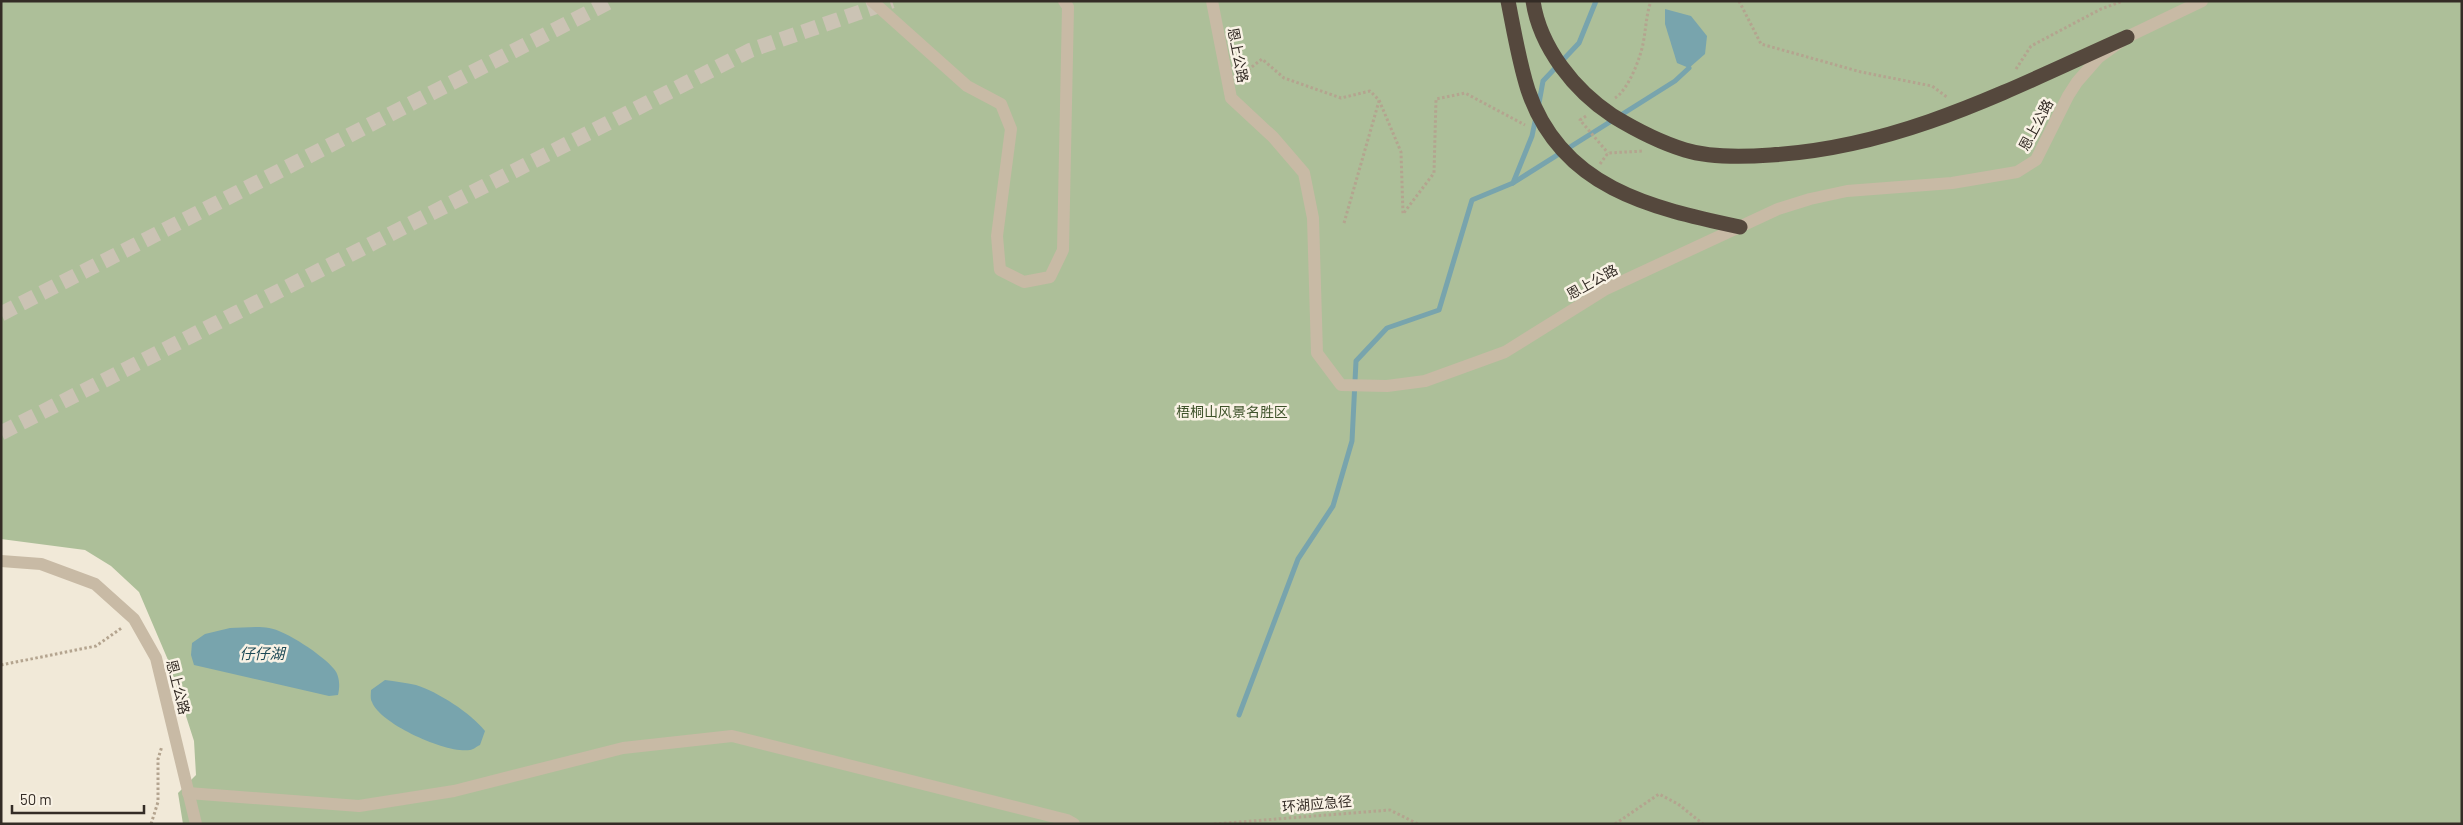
<svg xmlns="http://www.w3.org/2000/svg" width="2463" height="825" viewBox="0 0 2463 825" font-family="Barlow,'Noto Sans SC',sans-serif">
<style>
.green{fill:#adbf99}
.water{fill:#78a4ad}
.lines{fill:none;stroke-linecap:round;stroke-linejoin:round}
.stream{stroke:#78a4ad;stroke-width:5}
.highway-tunnel{stroke:#cbc3b4;stroke-width:15;stroke-dasharray:15 8;stroke-linecap:butt}
.path{stroke:#b4a48f;stroke-width:3;stroke-dasharray:2.5 2.5;stroke-linecap:butt}
.minor{stroke:#c8baa5;stroke-width:12}
.highway{stroke:#55483d;stroke-width:15}
.labels{text-anchor:middle;stroke-width:5;stroke-linejoin:round;paint-order:stroke}
.street-label{font-size:14px;fill:#342c26;stroke:#f9f2e5}
.park-label{font-size:14px;fill:#3e522a;stroke:#f9f2e5}
.water-label{font-size:15px;font-style:italic;fill:#1c4955;stroke:#f9f2e5}
</style>
<rect width="100%" height="100%" fill="#f1e9d8"/>
<polygon class="green" points="1,1 2462,1 2462,824 183,824 178,793 196,775 194,741 168,660 139,592 111,566 85,550 1,539"/>
<g class="water">
<polygon points="1665,9 1691,16 1707,36 1705,54 1689,68 1677,63 1665,24"/>
<path d="M230,628c12,0 27,-2 39,0 16,2 55,28 65,41 6,7 6,18 4,26l-9,1 -135,-31 -3,-10 1,-12 13,-9z"/>
<path d="M385,680c10,1 21,3 31,5 22,7 55,28 69,46l-5,14c-3,1 -7,5 -10,5 -23,4 -90,-26 -98,-48 -2,-3 -1,-9 -1,-12z"/>
</g>
<g class="lines">
<g class="stream">
<polyline points="1539,103 1543,81 1579,43 1596,1"/>
<polyline points="1513,183 1675,81 1689,68"/>
<polyline points="1239,715 1298,559 1333,506 1352,441 1356,361 1387,328 1439,310 1472,200 1513,183 1532,136 1536,117"/>
</g>
<g class="highway-tunnel">
<polyline points="1,314 611,1"/>
<polyline points="1,433 751,50 892,1"/>
</g>
<g class="path">
<polyline points="1739,1 1761,44 1861,72 1932,86 1948,98"/>
<polyline points="2016,69 2031,46 2101,9 2123,1"/>
<polyline points="1244,73 1262,59 1284,78 1341,98 1370,91 1379,100 1401,152 1403,214 1434,173 1436,99 1465,93 1525,125"/>
<path d="M1615,98c13,-8 25,-39 28,-54 3,-15 3,-29 8,-43"/>
<polyline points="1586,116 1580,120 1608,153"/>
<polyline points="1600,164 1608,153 1644,151"/>
<polyline points="1344,223 1379,101"/>
<polyline points="1,665 96,646 123,627"/>
<polyline points="151,824 158,802 158,759 162,746"/>
<polyline points="1214,824 1390,810 1418,824"/>
<polyline points="1615,824 1659,794 1678,804 1703,824"/>
</g>
<g class="minor">
<polyline points="872,1 967,86 1001,104 1011,129 997,236 1000,270 1024,282 1050,277 1063,250 1068,7 1064,1"/>
<polyline points="1212,1 1231,98 1273,137 1304,173 1313,218 1317,353 1341,385 1387,386 1425,381 1505,352 1606,289 1778,209 1810,199 1847,191 1952,183 2017,172 2036,160 2068,96 2077,82 2098,58 2127,37 2202,1"/>
<polyline points="1,561 41,564 95,584 134,619 156,658 196,824"/>
<polyline points="188,793 359,806 454,791 623,748 732,736 1067,820 1074,824"/>
</g>
<g class="highway">
<path d="M1508,1c6,30 11,61 20,89 33,98 123,118 212,137"/>
<path d="M1533,1c7,47 42,90 80,115 23,14 46,26 72,34 26,8 59,7 86,5 131,-8 239,-66 356,-118"/>
</g>
</g>
<g class="labels">
<g class="street-label">
<text transform="translate(1238 55) rotate(79)" y="5">恩上公路</text>
<text transform="translate(2036 125) rotate(-62)" y="5">恩上公路</text>
<text transform="translate(1592 282) rotate(-29)" y="5">恩上公路</text>
<text transform="translate(178 687) rotate(76)" y="5">恩上公路</text>
<text transform="translate(1317 804) rotate(-5)" y="5">环湖应急径</text>
</g>
<g class="park-label">
<text x="1232" y="417">梧桐山风景名胜区</text>
</g>
<g class="water-label">
<text x="262" y="659">仔仔湖</text>
</g>
</g>
<rect width="2463" height="825" fill="none" stroke="#342c26" stroke-width="5"/>
<path d="M12 805v8h132v-8" fill="none" stroke="#342c26" stroke-width="2.5"/>
<text x="20" y="805" font-size="15" fill="#342c26" stroke="#f9f2e5" stroke-width="4" paint-order="stroke">50 m</text>
</svg>
